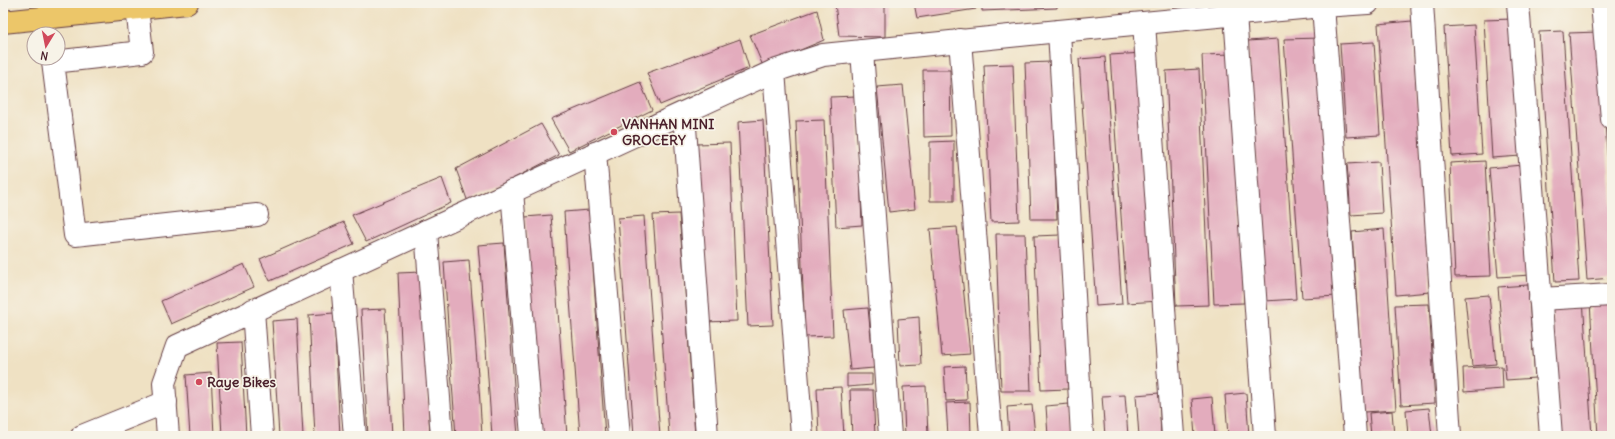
<svg xmlns="http://www.w3.org/2000/svg" width="1615" height="439" viewBox="0 0 1615 439" font-family="Delius,sans-serif">
<style>
.building{fill:#e3acbd}
.lines{fill:none;stroke-linecap:round;stroke-linejoin:round}
.minor-casing{stroke:#633c42;stroke-width:24}
.major-casing{stroke:#633c42;stroke-width:24}
.minor{stroke:#fff;stroke-width:22}
.major{stroke:#ecc669;stroke-width:22}
.poi-dot{fill:#d1495b;stroke:#f7f3e8;stroke-width:1.5}
.labels{text-anchor:middle;stroke-width:3.5;stroke-linejoin:round;paint-order:stroke}
.poi-label{font-size:14px;font-weight:bold;fill:#4a1f2b;stroke:#f7f3e8;text-anchor:start}
</style>
<rect width="100%" height="100%" fill="#f7f3e8"/>
<filter id="ink" filterUnits="userSpaceOnUse"><feTurbulence type="fractalNoise" baseFrequency=".025" numOctaves="2"/><feDisplacementMap in="SourceGraphic" scale="8" xChannelSelector="R" yChannelSelector="G"/><feConvolveMatrix kernelMatrix="1 2 1 2 8 2 1 2 1" color-interpolation-filters="sRGB"/></filter>
<filter id="wash" filterUnits="userSpaceOnUse"><feTurbulence type="fractalNoise" baseFrequency=".012" numOctaves="4" result="noise"/><feDisplacementMap in="SourceGraphic" scale="16" xChannelSelector="R" yChannelSelector="G"/><feGaussianBlur stdDeviation="0.9" result="paint"/><feColorMatrix in="noise" values="0 0 0 0 0 0 0 0 0 0 0 0 0 0 0 0 0 1.4 0 .05"/><feComposite in="paint" operator="in"/></filter>
<g filter="url(#wash)">
<rect width="100%" height="100%" fill="#efe1c3"/>
<g id="blocks">
<g class="building">
<polygon points="845,3 885,3 885,37 839,36 835,4"/>
<polygon points="914,3 975,3 976,9 917,18"/>
<polygon points="982,3 1057,3 1057,8 982,11"/>
<polygon points="817,10 824,40 763,66 750,35"/>
<polygon points="1513,19 1521,156 1492,158 1484,20"/>
<polygon points="1412,21 1430,292 1396,295 1378,24"/>
<polygon points="1474,25 1482,154 1452,156 1444,27"/>
<polygon points="1563,31 1579,281 1555,282 1539,32"/>
<polygon points="1598,32 1612,216 1612,278 1587,280 1569,33"/>
<polygon points="1320,38 1337,296 1302,298 1284,39"/>
<polygon points="740,39 749,68 660,105 647,73"/>
<polygon points="1278,39 1296,299 1265,301 1248,41"/>
<polygon points="1374,42 1380,135 1346,137 1340,44"/>
<polygon points="1143,53 1159,301 1127,303 1110,55"/>
<polygon points="1232,54 1244,303 1214,304 1202,55"/>
<polygon points="1105,57 1122,304 1096,306 1079,59"/>
<polygon points="1051,62 1057,219 1031,219 1025,63"/>
<polygon points="1013,64 1019,221 991,222 984,65"/>
<polygon points="1199,69 1209,305 1176,306 1166,71"/>
<polygon points="923,70 950,70 951,136 924,137"/>
<polygon points="640,82 652,110 569,151 551,119"/>
<polygon points="903,85 915,209 889,212 877,87"/>
<polygon points="857,96 862,225 836,227 830,97"/>
<polygon points="763,120 773,325 748,326 738,122"/>
<polygon points="824,120 833,336 805,337 796,121"/>
<polygon points="541,124 559,155 468,202 456,169"/>
<polygon points="954,141 954,201 930,201 930,142"/>
<polygon points="730,143 737,321 703,322 696,144"/>
<polygon points="1485,161 1491,276 1455,277 1450,163"/>
<polygon points="1379,162 1382,213 1351,215 1347,164"/>
<polygon points="1522,165 1531,275 1498,277 1489,168"/>
<polygon points="442,178 451,203 366,242 352,215"/>
<polygon points="589,210 599,352 605,436 580,436 567,259 564,212"/>
<polygon points="679,214 684,276 695,436 669,436 667,404 653,215"/>
<polygon points="551,215 559,325 567,436 541,436 526,232 525,217"/>
<polygon points="644,216 645,232 660,436 634,436 624,297 618,218"/>
<polygon points="344,222 354,244 270,281 260,259"/>
<polygon points="957,227 970,354 942,356 930,229"/>
<polygon points="1384,229 1396,410 1364,412 1352,232"/>
<polygon points="996,234 1025,234 1031,391 1001,391"/>
<polygon points="1061,235 1068,389 1041,390 1034,236"/>
<polygon points="504,243 514,386 518,436 492,436 482,292 478,245"/>
<polygon points="469,260 480,402 482,436 456,436 450,357 444,262"/>
<polygon points="244,264 254,287 171,324 161,301"/>
<polygon points="422,272 430,436 405,436 398,273"/>
<polygon points="1528,285 1535,378 1506,380 1498,287"/>
<polygon points="1489,295 1496,364 1472,366 1465,297"/>
<polygon points="1583,299 1592,436 1560,436 1551,301"/>
<polygon points="1612,301 1612,436 1598,436 1590,302"/>
<polygon points="1429,304 1435,403 1401,405 1395,305"/>
<polygon points="868,308 874,368 850,370 844,310"/>
<polygon points="385,309 392,436 368,436 361,310"/>
<polygon points="334,313 340,436 315,436 309,315"/>
<polygon points="919,317 921,365 900,366 898,319"/>
<polygon points="297,319 303,436 279,436 272,321"/>
<polygon points="241,342 246,436 222,436 217,343"/>
<polygon points="965,366 967,400 946,401 944,367"/>
<polygon points="1502,366 1503,389 1464,392 1463,368"/>
<polygon points="211,373 214,436 190,436 186,375"/>
<polygon points="847,374 872,374 872,385 847,387"/>
<polygon points="926,386 928,436 905,436 903,387"/>
<polygon points="841,387 844,436 819,436 817,388"/>
<polygon points="850,390 873,390 875,436 852,436"/>
<polygon points="1159,393 1161,436 1139,436 1136,395"/>
<polygon points="1246,393 1249,436 1228,436 1225,395"/>
<polygon points="1125,395 1128,436 1105,436 1102,396"/>
<polygon points="1212,397 1215,436 1195,436 1192,399"/>
<polygon points="970,402 971,436 948,436 946,403"/>
<polygon points="1069,404 1072,436 1048,436 1046,406"/>
<polygon points="1032,405 1035,436 1009,436 1007,407"/>
<polygon points="1429,408 1432,436 1408,436 1406,410"/>
<polygon points="1392,411 1394,436 1371,436 1369,413"/>
</g>
</g>
</g>
<g filter="url(#ink)">
<use href="#blocks" fill-opacity="0" stroke="#633c42" stroke-width="1"/>
<g class="lines">
<defs>
<g id="minor">
<polyline points="1422,3 1450,436"/>
<polyline points="1518,3 1551,436"/>
<polyline points="1602,3 1612,119"/>
<polyline points="1323,6 1355,436"/>
<polyline points="137,8 142,52 53,62 75,235 257,215"/>
<polyline points="1235,14 1265,436"/>
<polyline points="1144,23 1173,436"/>
<polyline points="1059,31 1082,436"/>
<polyline points="960,40 991,436"/>
<polyline points="862,51 890,436"/>
<polyline points="774,71 802,436"/>
<polyline points="684,113 707,436"/>
<polyline points="595,153 619,436"/>
<polyline points="512,191 532,436"/>
<polyline points="426,231 442,436"/>
<polyline points="341,270 355,436"/>
<polyline points="1540,299 1612,295"/>
<polyline points="253,310 262,436"/>
<polyline points="82,436 166,402"/>
<polyline points="168,436 164,383 177,346 774,71 823,55 1059,31 1323,6 1368,3"/>
</g>
<polyline id="major" points="3,22 187,3"/>
</defs>
<use href="#minor" class="minor-casing"/>
<use href="#major" class="major-casing"/>
<use href="#minor" class="minor"/>
<use href="#major" class="major"/>
</g>
</g>
<g class="poi-dot">
<circle cx="614" cy="132" r="4"/>
<circle cx="199" cy="382" r="4"/>
</g>
<g class="labels">
<g class="poi-label">
<text x="622" y="129">VANHAN MINI<tspan x="622" dy="16">GROCERY</tspan></text>
<text x="207" y="387">Raye Bikes</text>
</g>
</g>
<rect width="1615" height="439" fill="none" stroke="#f7f3e8" stroke-width="16"/>
<g transform="translate(46 46) rotate(190)"><circle r="19" fill="#f7f3e8" stroke="#b29e9c"/>
<path d="M0-3L7 15L0 10L-7 15Z" fill="#d1495b"/>
<text y="-6" font-size="11" font-weight="bold" text-anchor="middle" fill="#4a1f2b">N</text>
</g>
</svg>
